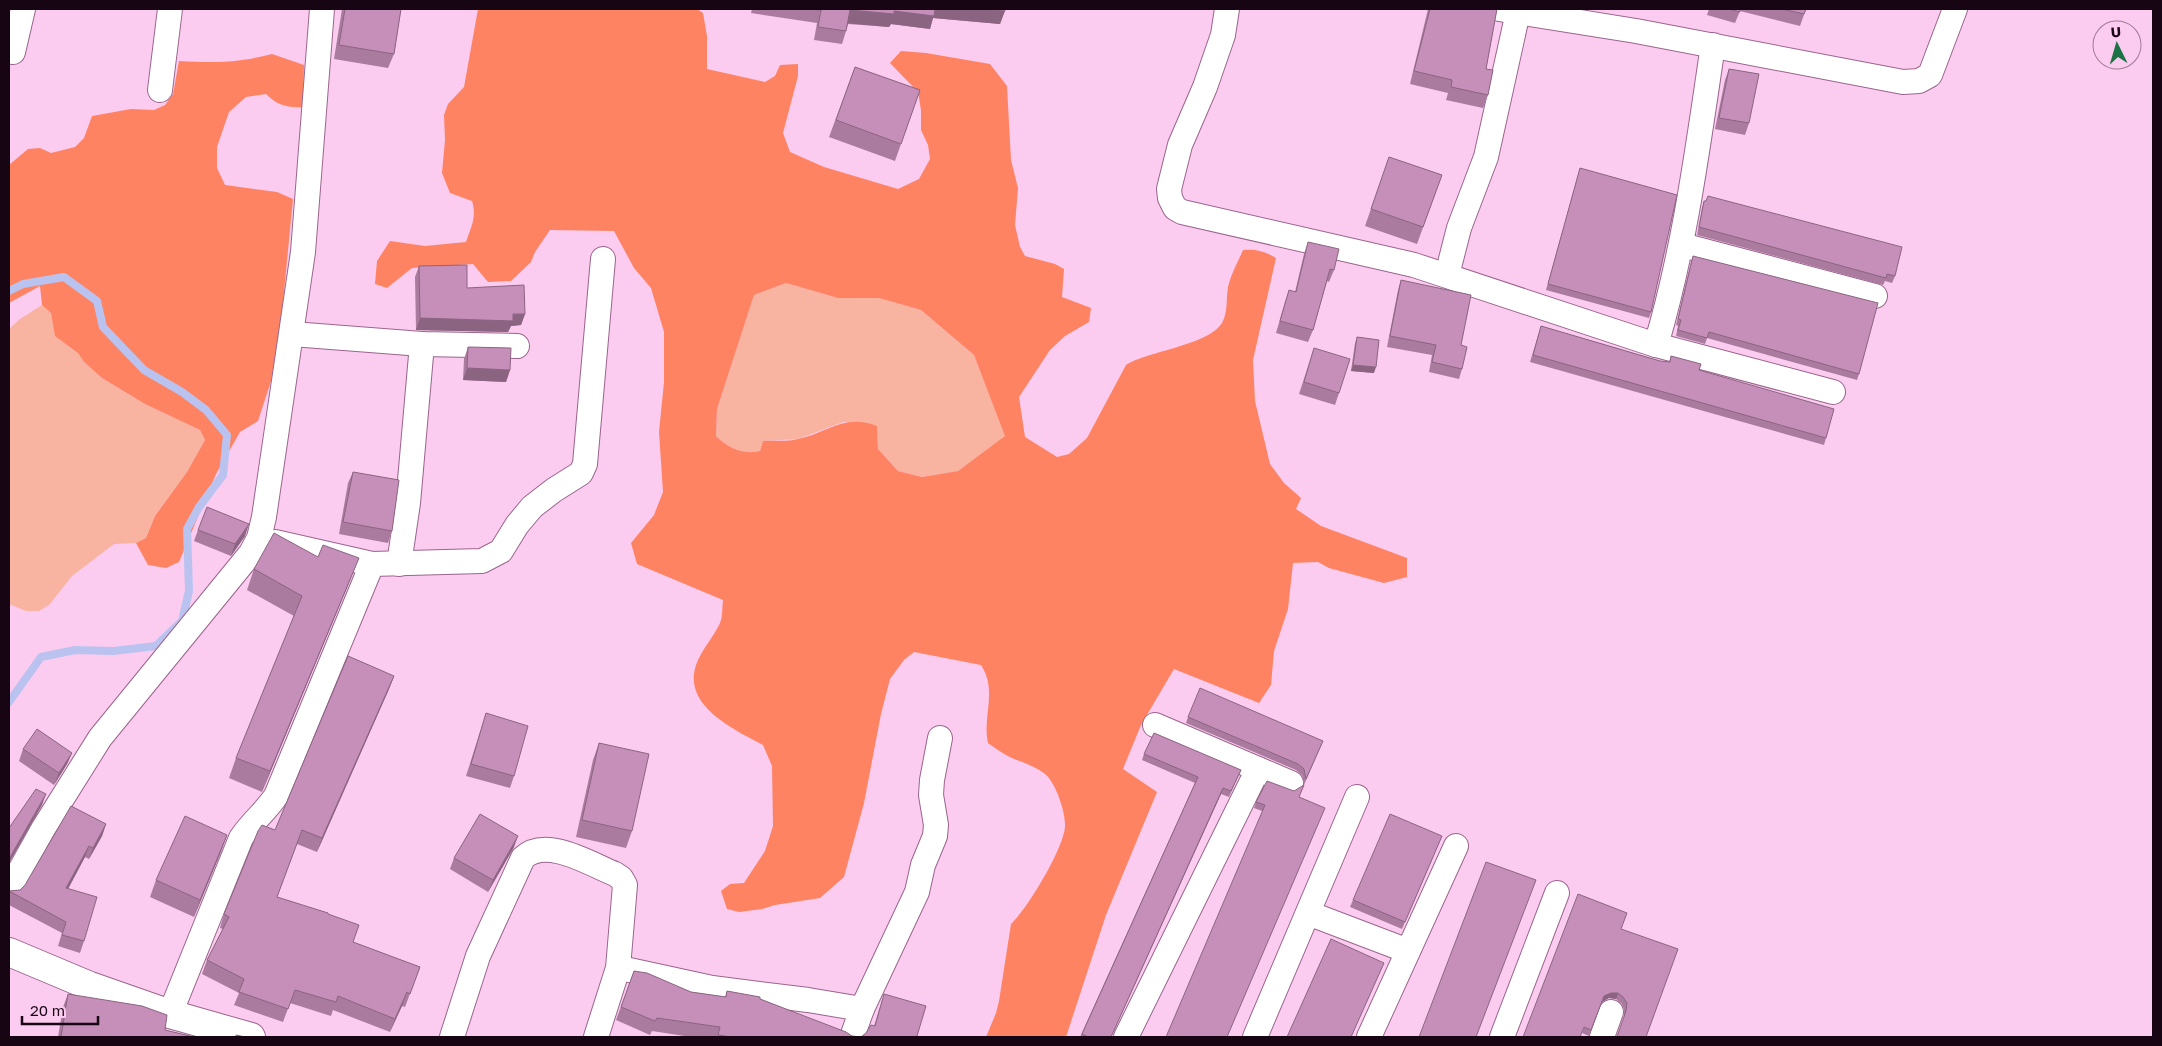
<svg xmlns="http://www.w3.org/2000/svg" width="2162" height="1046" viewBox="0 0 2162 1046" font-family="'Golos Text',sans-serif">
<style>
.green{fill:#f8b4a1}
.forest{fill:#fe8363;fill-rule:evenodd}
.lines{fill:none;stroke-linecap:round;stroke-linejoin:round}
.stream{stroke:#bac3ef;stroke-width:8}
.minor-casing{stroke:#9a658d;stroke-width:26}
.tertiary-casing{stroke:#9a658d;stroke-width:30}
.minor{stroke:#fff;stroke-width:24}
.tertiary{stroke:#fff;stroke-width:28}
.wall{fill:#aa7b9f}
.shaded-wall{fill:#8b6482}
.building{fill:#c68fb9;stroke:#8b6482}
</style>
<rect width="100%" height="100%" fill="#fbccef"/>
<g class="green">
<path d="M786,283l52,15h41l42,12 53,45 32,81 -48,35 -36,6 -24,-6 -20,-22 -1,-23 -34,-4 -45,17 -35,2 -3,10c-17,4 -32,-3 -44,-15l1,-27 37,-114z"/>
<polygon points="42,305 51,313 56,336 78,353 84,362 102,378 145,404 200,430 205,440 187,472 155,516 146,538 136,543 114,544 72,576 49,605 39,611 26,611 9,604 9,329 20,319"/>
</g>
<g class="forest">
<path d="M478,9h219l6,4 4,23v33l58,13 10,-6 5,-11 18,-1v12l-15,57 7,19 34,15 74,22 21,-10 11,-20 -2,-14 -7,-15v-20l-3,-18 -28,-29 11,-12 25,2 64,11 17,22 4,74 7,28 -3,37 5,22 5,9 30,8 9,5 -2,28 29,11 -2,14 -24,14 -15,14 -31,47 6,40 32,20 12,-3 18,-16 39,-73c21,-14 86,-20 97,-44 5,-11 3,-23 5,-34 3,-13 10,-25 15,-37 13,-1 21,1 33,8l-23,102 2,41 15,63 14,19 17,15 -5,11 25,17 86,32v19l-23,6 -55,-15 -11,-6 -25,1 -5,46 -14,42 -3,34 -12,18 -85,-34 -33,56 -18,44 34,23 -51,123 -40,122h-80l10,-24 3,-12 12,-77c16,-15 52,-74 54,-97 1,-14 -9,-44 -20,-53 -9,-7 -20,-11 -31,-15 -9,-4 -18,-10 -26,-16 -6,-27 10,-52 -7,-78l-67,-13 -10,8 -14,19 -9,35 -17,89 -20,74 -24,21 -45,7 -13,4 -23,3 -12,-3 -6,-18 9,-7 14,-1 21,-32 8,-25 -1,-60 -9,-21c-30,-16 -85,-41 -65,-85 6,-13 16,-24 22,-37 3,-7 2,-16 3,-23l-86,-36 -6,-21 23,-28 9,-23 -4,-60 5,-50v-50l-13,-44 -17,-20 -20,-37 -64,-1 -15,22 -4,10 -20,19 -23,1 -15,-18 -61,4 -25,20 -12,-4 2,-23 13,-20 35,5 41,-4c5,-15 11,-25 6,-41l-22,-8 -8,-20 3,-33 -1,-25 4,-11 16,-17zM786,283l52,15h41l42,12 53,45 31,81 -47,35 -36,6 -24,-6 -20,-22 -1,-23c-32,-13 -50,7 -79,13 -11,3 -24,1 -35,2l-3,10c-17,4 -32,-3 -44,-15l1,-27 37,-114z"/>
<path d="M272,54l32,11 -1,42c-16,1 -26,-2 -37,-13l-20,3 -17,15 -12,35v21l8,17 52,7 16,7 -12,124 -10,58 -13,40 -18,11 -24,42 -37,88 -13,6 -18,-3 -12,-22 10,-5 9,-22 32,-44 18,-32 -5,-10 -55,-26 -43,-26 -18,-16 -6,-9 -23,-17 -4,-23 -9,-8 -2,-19 -31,17v-138l19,-16 12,-1 11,5 24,-6 9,-9 8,-22 39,-7 23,1 11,-5 8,-11 6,-33c36,2 58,2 93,-7z"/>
</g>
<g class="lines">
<polyline class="stream" points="9,291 23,284 64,277 97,301 103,327 144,370 182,392 206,410 227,435 223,475 199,507 187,529 189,591 182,621 156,646 113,651 75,650 41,657 9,702"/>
<defs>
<g id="minor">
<polyline points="1227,9 1223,35 1205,87 1180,145 1169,189 1170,198 1175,208 1182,212 1414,265 1656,345 1833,392"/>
<polyline points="1499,9 1636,31 1903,82 1919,81 1930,75 1955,9"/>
<polyline points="13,52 23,9"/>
<polyline points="160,90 170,9"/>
<polyline points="1682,245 1875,296"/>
<polyline points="1447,275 1459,228 1486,157 1518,12"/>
<polyline points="292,334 422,344 517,346"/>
<path d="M1656,345c29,-98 42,-199 57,-300"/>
<polyline points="275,542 372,564 482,561 501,551 517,525 532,507 554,490 581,473 585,464 603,259"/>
<polyline points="399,564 408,503 422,344"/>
<polyline points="1258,769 1291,783"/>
<polyline points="9,890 43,829 100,738 251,553 259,538 264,517 303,252 322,9"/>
<polyline points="1308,913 1408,951"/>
<polyline points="620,968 712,988 808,1000 862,1009 852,1037"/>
<polyline points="862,1009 917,892 923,865 935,836 936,825 931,795 932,780 940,738"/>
<path d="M170,1014l71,-176c11,-16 25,-27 35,-42l96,-232"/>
<path d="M452,1037l26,-81 45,-98c23,-22 67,6 92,16l6,4 4,7 -7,83 -22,69"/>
<polyline points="1126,1037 1258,769 1155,725"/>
<polyline points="1255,1037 1357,797"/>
<polyline points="1369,1037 1456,846"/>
<polyline points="1502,1037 1557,893"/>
<polyline points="1602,1037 1611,1012"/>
</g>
<polyline id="tertiary" points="9,952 90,986 170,1014 251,1037"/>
</defs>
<use href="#minor" class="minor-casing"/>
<use href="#tertiary" class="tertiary-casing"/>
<use href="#minor" class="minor"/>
<use href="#tertiary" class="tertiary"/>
</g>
<g class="wall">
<polygon points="342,9 401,9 394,54 388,68 334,59"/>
<polygon points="752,9 1005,9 1000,24 933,18 930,29 891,24 889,27 848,24 846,31 842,44 814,40 817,23 751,13"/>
<polygon points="1428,9 1497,9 1486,69 1488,95 1483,108 1446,100 1448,93 1410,84"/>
<polygon points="1709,9 1806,9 1800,26 1740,11 1735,23 1707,15"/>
<polygon points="855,67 920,90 895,161 829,137"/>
<polygon points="1729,69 1749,123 1745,135 1715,129 1725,80"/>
<polygon points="1389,157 1442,175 1417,244 1365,226"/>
<polygon points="1580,168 1651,312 1649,318 1546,290"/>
<polygon points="1708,196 1895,276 1892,283 1885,281 1883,285 1697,235 1702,208 1704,201 1706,201"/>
<polygon points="1308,242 1334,270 1329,282 1327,281 1313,330 1308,342 1276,333 1285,302 1289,290 1295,292 1304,254"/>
<polygon points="1693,256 1859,374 1857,380 1707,338 1705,344 1676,336 1678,326 1676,325 1691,262"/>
<polygon points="419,266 525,314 521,325 511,326 508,332 416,330 415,277"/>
<polygon points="1401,280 1461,345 1462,369 1459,379 1429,372 1432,355 1387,347 1398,290"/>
<polygon points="1541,326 1660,361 1669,362 1671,356 1826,438 1824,445 1530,362"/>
<polygon points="1357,337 1374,373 1351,371 1355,343"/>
<polygon points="468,347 510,370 506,382 463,380 464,359"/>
<polygon points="1314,348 1339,393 1335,405 1299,394"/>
<polygon points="353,472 392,531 388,543 339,534 348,483"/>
<polygon points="198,530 245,536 231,556 194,541"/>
<polygon points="318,557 351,578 262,792 229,778 236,758 294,616 247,590 254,569"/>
<polygon points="394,676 389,689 317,852 297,844 277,897 328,914 353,942 420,967 405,1007 402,1006 390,1032 333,1010 331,1016 290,1003 283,1022 234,1005 239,993 202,974 207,960 223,929 220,928 224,914 275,830"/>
<polygon points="486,713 514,776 510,788 466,776"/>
<polygon points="1188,717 1323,741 1304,785 1302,775 1296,770 1186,723"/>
<polygon points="599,743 632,831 626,848 576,837 593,760"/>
<polygon points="23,749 72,753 67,764 54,785 19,761"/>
<polygon points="1144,754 1241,770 1229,797 1221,794 1111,1037 1080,1037 1195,783 1142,760"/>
<polygon points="1294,791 1262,811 1254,808 1256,802"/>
<polygon points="106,824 102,836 89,859 85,857 68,889 84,941 80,953 58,946 62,933 9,905 9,891 20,890"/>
<polygon points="227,835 194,917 150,897 156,880"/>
<polygon points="1442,836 1402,929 1350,907 1353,900"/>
<polygon points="514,847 488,892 450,869 454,858"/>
<polygon points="1621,929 1646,1037 1624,1017 1624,1009 1621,1003 1616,999 1609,998 1602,1002 1589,1036 1582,1033"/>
<polygon points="634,971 691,992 725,997 727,991 760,999 852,1036 861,1037 874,1026 884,994 917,1036 921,1037 691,1037 652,1031 650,1035 616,1020"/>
<polygon points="68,994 165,1030 194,1037 58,1037 63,1007"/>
</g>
<g class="shaded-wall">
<polygon points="934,9 976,9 1005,11 1000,24 933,18 930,29 891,24 889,27 845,23 850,10 894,11"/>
<polygon points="525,314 521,325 511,326 508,332 416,330 420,318"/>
<polygon points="1353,365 1376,367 1374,373 1351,371"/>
<polygon points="467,368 510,370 506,382 463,380"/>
<polygon points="249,524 245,536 231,556 235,544"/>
<polygon points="359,558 351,578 262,792 270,771"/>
<polygon points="394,676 389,689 317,852 322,838"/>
<polygon points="72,753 67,764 54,785 59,773"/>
<polygon points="1223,788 1221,794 1111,1037"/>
<polygon points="46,794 42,805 9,863 9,859"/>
<polygon points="106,824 102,836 89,859 93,848"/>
<polygon points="227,835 221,852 194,917 200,900"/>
<polygon points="518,836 514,847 488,892 493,880"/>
<polygon points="89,846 85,857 62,900 66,888"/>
<polygon points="407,992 402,1006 390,1032 395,1019"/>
<polygon points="1611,993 1618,993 1616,999 1609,998 1602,1002 1589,1036 1604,996"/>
</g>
<g class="building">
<polygon points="345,9 401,9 394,54 339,45"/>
<polygon points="811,9 935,9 934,16 894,11 894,14 850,10 846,31 818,27 821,10"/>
<polygon points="976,9 1005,9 1005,11"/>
<polygon points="1430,9 1497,9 1486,69 1493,70 1488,95 1451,87 1452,80 1414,71"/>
<polygon points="1729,9 1740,9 1740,12"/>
<polygon points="1782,9 1806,9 1804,14"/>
<polygon points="855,67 920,90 901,144 836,120"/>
<polygon points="1729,69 1759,74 1749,123 1719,118"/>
<polygon points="1389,157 1442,175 1423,227 1371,209"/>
<polygon points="1580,168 1677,195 1651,312 1548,284"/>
<polygon points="1708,196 1902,247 1895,276 1887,274 1886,278 1699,227 1704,201 1706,201"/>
<polygon points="1308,242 1339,249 1334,270 1330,269 1313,330 1280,321 1289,290 1296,292"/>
<polygon points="1693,256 1878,303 1859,374 1709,332 1707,338 1678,330 1681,320 1678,319"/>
<polygon points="467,265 467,288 524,285 525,314 513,314 513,321 420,318 419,266"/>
<polygon points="1401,280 1471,295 1461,345 1467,347 1462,369 1432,362 1436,345 1390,336"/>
<polygon points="1541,326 1660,361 1670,362 1671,356 1701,364 1699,370 1834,409 1826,438 1533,355"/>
<polygon points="1357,337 1379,340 1376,367 1353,365"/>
<polygon points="468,347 511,348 510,370 467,368"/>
<polygon points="1314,348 1350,359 1339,393 1304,382"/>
<polygon points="353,472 399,480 392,531 343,522"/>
<polygon points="207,507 249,524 235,544 198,530"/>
<polygon points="274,533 318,557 323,545 359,558 270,771 236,758 302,596 254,569"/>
<polygon points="348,656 394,676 322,838 302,830 277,897 328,913 328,914 359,925 353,942 420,967 410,994 407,992 395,1019 338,996 336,1002 295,990 288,1009 239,992 244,979 207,960 229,917 224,914 258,831 262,825 275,830"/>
<polygon points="1200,688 1323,741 1306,779 1304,769 1298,764 1188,717"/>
<polygon points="486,713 528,726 514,776 471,764"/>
<polygon points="37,729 72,753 59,773 23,749"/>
<polygon points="1154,733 1241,770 1231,791 1223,788 1111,1037 1088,1037 1082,1034 1198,777 1144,754"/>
<polygon points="599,743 649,754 632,831 582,820"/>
<polygon points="1267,781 1294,791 1304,785 1299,797 1325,808 1227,1037 1166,1037 1265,805 1256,802"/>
<polygon points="36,789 46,794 9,859 9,828"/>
<polygon points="71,806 106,824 93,848 89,846 66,888 97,897 84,941 62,935 66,922 9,891 20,890 25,885"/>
<polygon points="480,814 518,836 493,880 454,858"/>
<polygon points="1390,814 1442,836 1405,922 1353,900"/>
<polygon points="185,816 227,835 200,900 156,880"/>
<polygon points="1486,862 1536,880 1476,1037 1419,1037"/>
<polygon points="1578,894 1627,913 1621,929 1678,949 1646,1037 1617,1037 1626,1011 1627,1003 1623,997 1618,993 1611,993 1604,996 1591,1030 1584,1027 1580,1037 1523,1037"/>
<polygon points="1331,939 1384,963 1351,1037 1287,1037"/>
<polygon points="634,971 647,973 691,992 726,997 727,991 760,997 760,999 846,1032 852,1036 861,1037 866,1033 871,1025 875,1026 884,994 926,1006 917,1036 921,1037 731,1037 718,1035 720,1027 657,1018 655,1021 621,1007"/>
<polygon points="68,994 142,1006 167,1015 165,1030 194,1037 61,1037"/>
<polygon points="236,1035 245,1037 236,1037"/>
</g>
<rect width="2162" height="1046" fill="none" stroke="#180514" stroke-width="20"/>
<g transform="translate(2117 45) rotate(355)"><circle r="24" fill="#fbccef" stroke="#a07c97"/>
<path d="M0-4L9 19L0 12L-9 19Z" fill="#1b7245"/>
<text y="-8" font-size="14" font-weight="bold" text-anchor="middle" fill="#180514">U</text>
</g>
<path d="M22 1016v8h76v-8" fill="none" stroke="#180514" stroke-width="2.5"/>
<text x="30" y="1016" font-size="15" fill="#180514" stroke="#fbccef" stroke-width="4" paint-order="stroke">20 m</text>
</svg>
